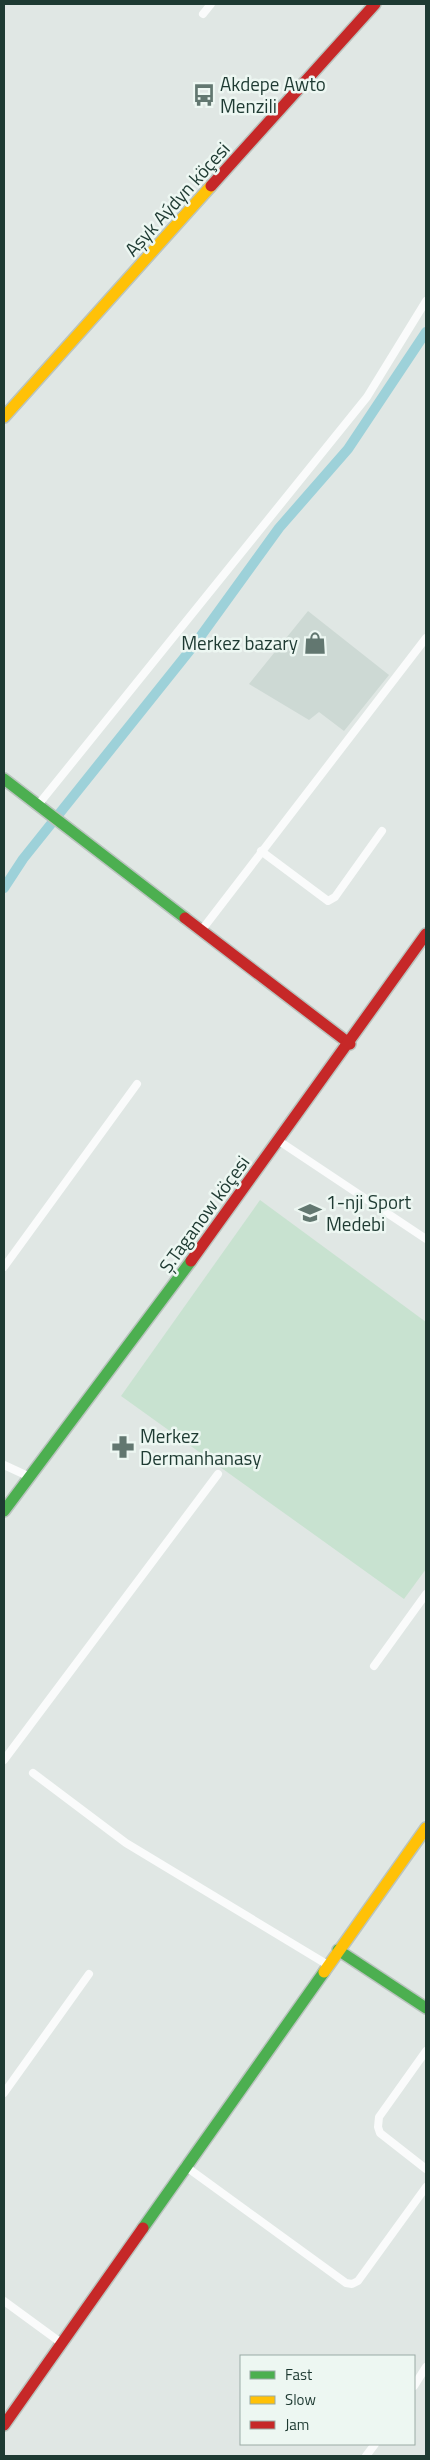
<svg xmlns="http://www.w3.org/2000/svg" width="430" height="2460" viewBox="0 0 430 2460" font-family="'Titillium Web',sans-serif">
<style>
.built{fill:#cdd9d4}
.green{fill:#c8e2d0}
.lines{fill:none;stroke-linecap:round;stroke-linejoin:round}
.canal{stroke:#9dd1d9;stroke-width:10}
.fast-casing{stroke:#bac4bf;stroke-width:14}
.slow-casing{stroke:#bac4bf;stroke-width:14}
.jam-casing{stroke:#bac4bf;stroke-width:14}
.street{stroke:#fafbfb;stroke-width:8}
.fast{stroke:#4caf50;stroke-width:11}
.slow{stroke:#ffc107;stroke-width:11}
.jam{stroke:#c62828;stroke-width:11}
.labels{text-anchor:middle;stroke-width:5;stroke-linejoin:round;paint-order:stroke}
.poi-label{font-size:19px;fill:#1e3a32;stroke:#edf7f2;text-anchor:start}
.street-label{font-size:19px;fill:#1e3a32;stroke:#edf7f2}
</style>
<rect width="100%" height="100%" fill="#e0e7e4"/>
<polygon class="built" points="308,611 389,675 344,731 319,712 309,720 249,684"/>
<polygon class="green" points="260,1200 426,1322 426,1569 404,1599 121,1396"/>
<g class="lines">
<polyline class="canal" points="4,888 23,859 195,644 279,528 348,449 426,332"/>
<defs>
<g id="fast">
<polyline points="4,779 185,918"/>
<polyline points="4,1511 191,1261"/>
<polyline points="338,1950 426,2008"/>
<polyline points="143,2228 324,1972"/>
</g>
<g id="slow">
<polyline points="4,417 211,186"/>
<polyline points="324,1972 426,1828"/>
</g>
<g id="jam">
<polyline points="211,186 375,4"/>
<polyline points="185,918 350,1044"/>
<polyline points="191,1261 426,934"/>
<polyline points="4,2425 143,2228"/>
</g>
</defs>
<use href="#fast" class="fast-casing"/>
<use href="#slow" class="slow-casing"/>
<use href="#jam" class="jam-casing"/>
<g class="street">
<polyline points="203,14 211,4"/>
<polyline points="38,805 367,397 426,301"/>
<polyline points="261,851 328,901 335,897 382,831"/>
<polyline points="201,931 426,638"/>
<polyline points="279,1141 426,1239"/>
<polyline points="4,1267 137,1084"/>
<polyline points="4,1465 30,1477"/>
<polyline points="374,1666 426,1594"/>
<polyline points="4,1760 218,1474"/>
<polyline points="33,1773 126,1843 328,1965"/>
<polyline points="426,2051 379,2117 378,2127 380,2133 426,2169"/>
<polyline points="4,2093 89,1974"/>
<polyline points="185,2166 346,2283 352,2284 358,2281 426,2187"/>
<polyline points="4,2301 60,2342"/>
<polyline points="414,2386 426,2367"/>
<polyline points="366,2456 375,2444"/>
</g>
<use href="#fast" class="fast"/>
<use href="#slow" class="slow"/>
<use href="#jam" class="jam"/>
</g>
<defs>
<symbol id="bus-bare" viewBox="-9 -9 18 18"><path d="M-5-6H5V4H4V6H2V4H-2V6H-4V4H-5ZM-3.5-4V0h7V-4ZM-3.5 1.2v1.5H-2V1.2ZM2 1.2v1.5H3.5V1.2Z" fill="#627770" stroke="#edf7f2" stroke-width="2.5" paint-order="stroke"/></symbol>
<symbol id="shop-bare" viewBox="-9 -9 18 18"><path d="M-5-2.5h2.3a2.7 3.5 0 0 1 5.4 0H5L5.5 6h-11ZM-1.5-2.5h3a1.5 2.3 0 0 0-3 0Z" fill="#627770" stroke="#edf7f2" stroke-width="2.5" paint-order="stroke"/></symbol>
<symbol id="school-bare" viewBox="-9 -9 18 18"><path d="M0-5L7-2L0 1L-7-2ZM-4 1L0 2.5L4 1V4Q0 6-4 4Z" fill="#627770" stroke="#edf7f2" stroke-width="2.5" paint-order="stroke"/></symbol>
<symbol id="pharmacy-bare" viewBox="-9 -9 18 18"><path d="M-2-6h4v4h4v4h-4v4h-4v-4h-4v-4h4Z" fill="#627770" stroke="#edf7f2" stroke-width="2.5" paint-order="stroke"/></symbol>
</defs>
<g fill-rule="evenodd">
<use href="#bus-bare" x="188" y="79" width="32" height="32"/>
<use href="#shop-bare" x="299" y="627" width="32" height="32"/>
<use href="#school-bare" x="294" y="1197" width="32" height="32"/>
<use href="#pharmacy-bare" x="107" y="1431" width="32" height="32"/>
</g>
<g class="labels">
<g class="poi-label">
<text x="220" y="91">Akdepe Awto<tspan x="220" dy="22">Menzili</tspan></text>
<text x="298" y="650" text-anchor="end">Merkez bazary</text>
<text x="326" y="1209">1-nji Sport<tspan x="326" dy="22">Medebi</tspan></text>
<text x="140" y="1443">Merkez<tspan x="140" dy="22">Dermanhanasy</tspan></text>
</g>
<g class="street-label">
<text transform="translate(177 199) rotate(-48)" y="7">Aşyk Aýdyn köçesi</text>
<text transform="translate(204 1214) rotate(-54)" y="7">Ş.Taganow köçesi</text>
</g>
</g>
<rect width="430" height="2460" fill="none" stroke="#1e3a32" stroke-width="10"/>
<rect x="240" y="2355" width="175" height="90" fill="#edf7f2" stroke="#9aaba5"/>
<rect x="250" y="2371" width="25" height="8" fill="#4caf50" stroke="#9aaba5"/>
<text x="285" y="2380" font-size="15" fill="#1e3a32">Fast</text>
<rect x="250" y="2396" width="25" height="8" fill="#ffc107" stroke="#9aaba5"/>
<text x="285" y="2405" font-size="15" fill="#1e3a32">Slow</text>
<rect x="250" y="2421" width="25" height="8" fill="#c62828" stroke="#9aaba5"/>
<text x="285" y="2430" font-size="15" fill="#1e3a32">Jam</text>
</svg>
